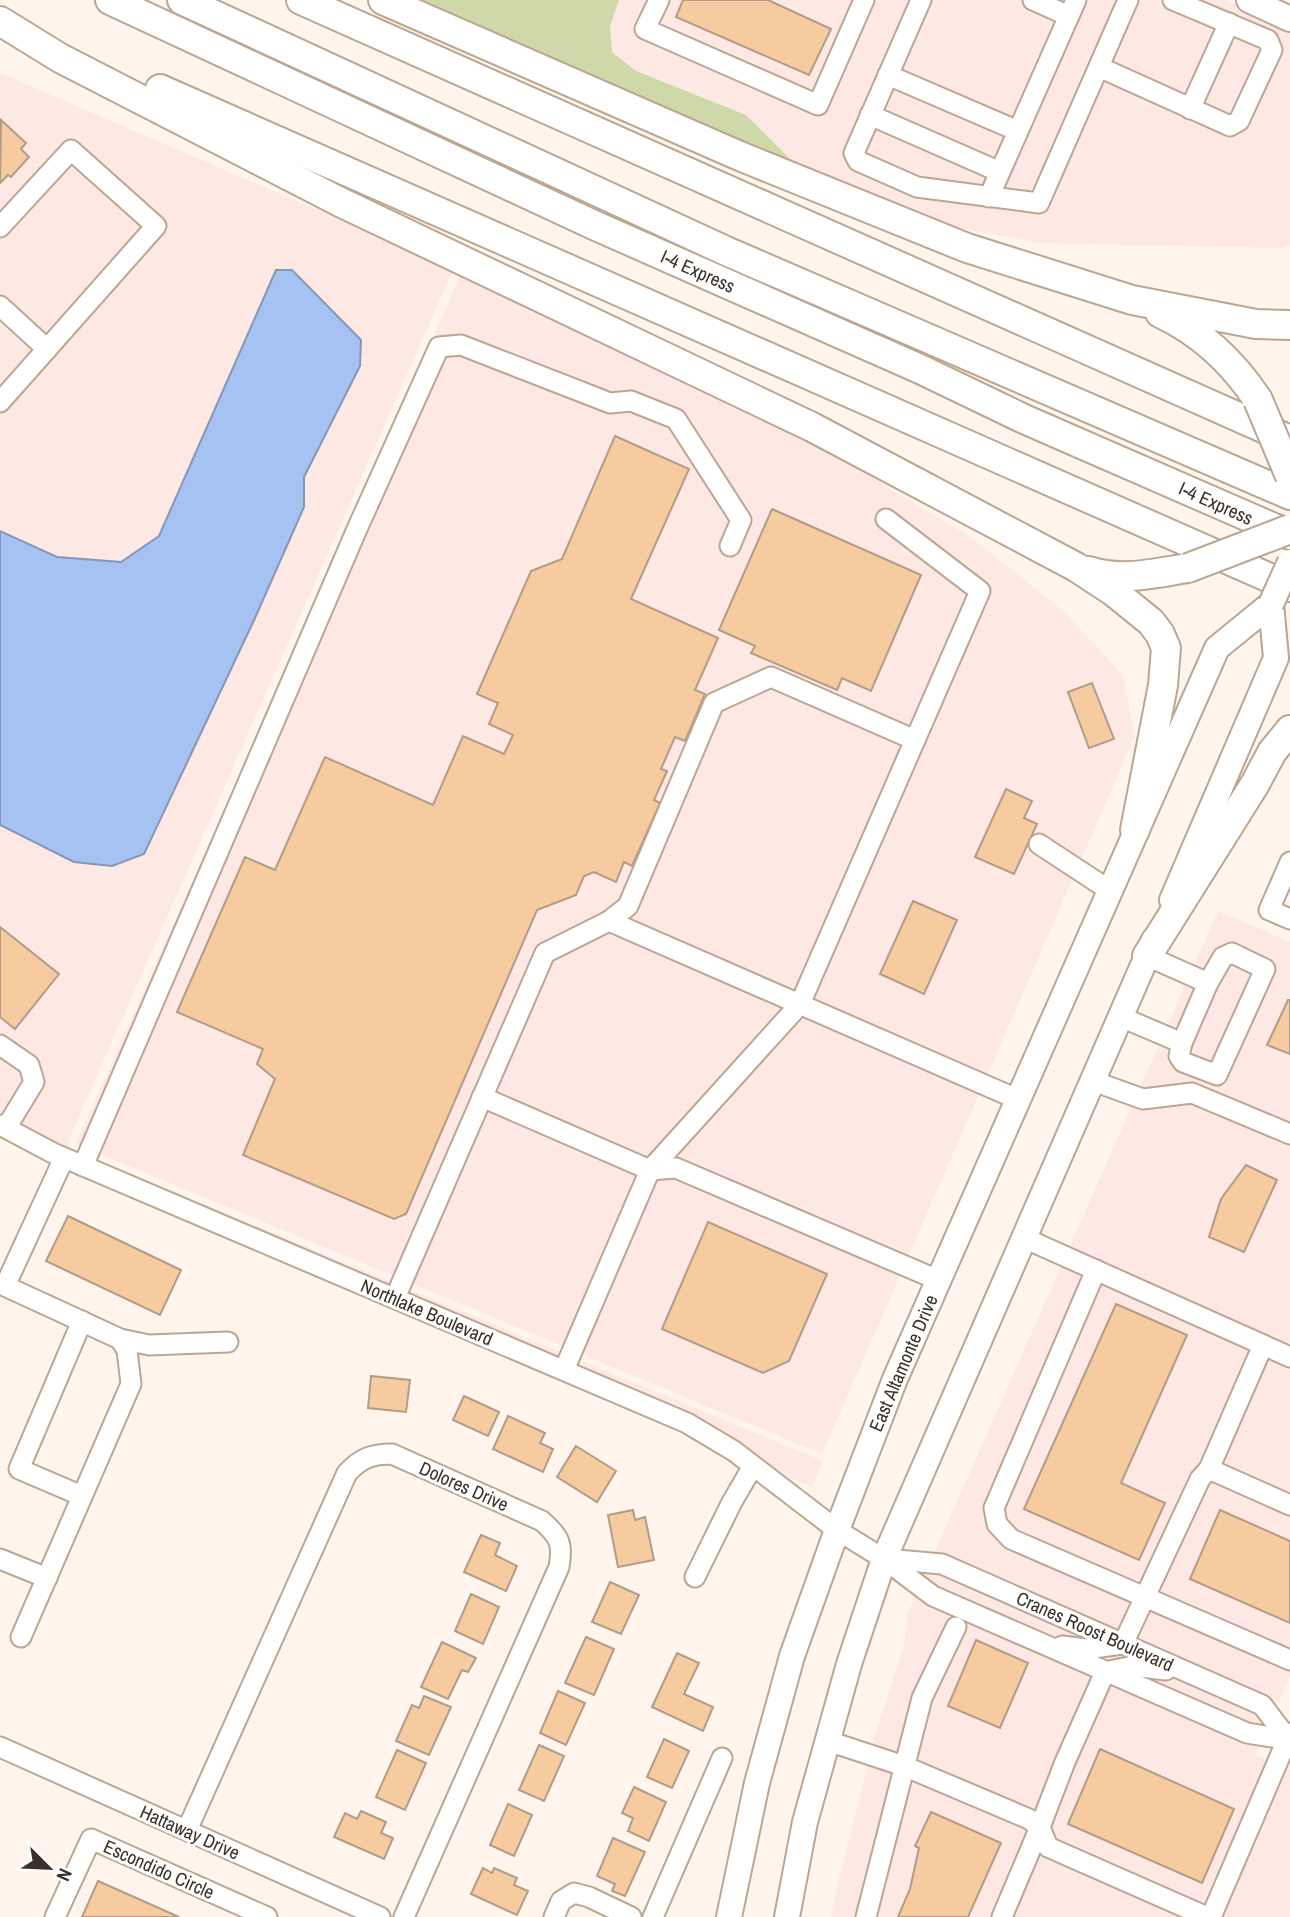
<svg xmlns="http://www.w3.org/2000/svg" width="1290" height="1917" viewBox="0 0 1290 1917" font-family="'Archivo Narrow',sans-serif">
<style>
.commercial{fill:#fde8e4}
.green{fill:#cfd8a8}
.water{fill:#a5c2f2;stroke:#8597b6;stroke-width:2}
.building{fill:#f7cba0;stroke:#b29c87;stroke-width:2}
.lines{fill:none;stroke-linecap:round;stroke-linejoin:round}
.minor-casing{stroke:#bca691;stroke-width:23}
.major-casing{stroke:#bca691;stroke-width:28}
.highway-casing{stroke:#bca691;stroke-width:32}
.minor{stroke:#fff;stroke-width:19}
.major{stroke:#fff;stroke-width:24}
.highway{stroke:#fff;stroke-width:28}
.major-bridge-casing{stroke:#bca691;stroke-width:28;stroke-linecap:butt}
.highway-bridge-casing{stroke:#bca691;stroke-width:32;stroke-linecap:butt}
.major-bridge{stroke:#fff;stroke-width:24}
.highway-bridge{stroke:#fff;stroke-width:28}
.labels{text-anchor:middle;stroke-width:6;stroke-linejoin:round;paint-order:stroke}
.street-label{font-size:19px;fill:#3a3229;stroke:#fff}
</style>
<rect width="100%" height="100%" fill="#fff5ec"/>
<g class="commercial">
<polygon points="619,0 1226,0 1290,29 1290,245 1282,248 1041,243 927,222 792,168 746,115 636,71 612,52 610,27"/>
<polygon points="0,73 385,239 452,272 68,1141 69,1148 823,1461 812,1487 775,1471 739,1444 691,1414 57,1145 0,1115 0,825 74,862 255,618 304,507 304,477 360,366 276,270 159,536 121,562 57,557 0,531"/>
<polygon points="463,269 808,439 972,538 1063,611 1123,675 1135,736 822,1454 76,1144"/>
<polygon points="1218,911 1290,942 1290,1676 1255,1755 1290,1770 1290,1917 831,1917 839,1878 875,1736 904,1646 908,1613"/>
</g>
<polygon class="green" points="404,0 619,0 610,27 612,52 636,71 746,115 791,160 792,168"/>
<polygon class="water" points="276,270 292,270 361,340 360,366 304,477 304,507 255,618 144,854 112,866 74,862 0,825 0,531 57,557 121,562 159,536"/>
<g class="building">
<polygon points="683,0 768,0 831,29 809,75 676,17"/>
<polygon points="1,120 26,143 21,149 29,157 11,177 8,175 0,183"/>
<polygon points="615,436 689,469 631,599 718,638 695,690 705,694 685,741 675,737 661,769 667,771 654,800 660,803 632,866 624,862 616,882 594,872 584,876 576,895 537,910 406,1214 394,1219 243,1155 275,1079 257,1064 263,1049 177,1012 245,857 275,870 325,757 433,805 463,736 504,754 513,735 489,724 498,703 477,694 531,571 562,559"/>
<polygon points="772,509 921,575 871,691 842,678 837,690 751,653 755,646 719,630"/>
<polygon points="1092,683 1114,739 1089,748 1068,692"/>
<polygon points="1006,789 1032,801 1024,818 1037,824 1014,874 975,857"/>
<polygon points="913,901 957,920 924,994 880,974"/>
<polygon points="0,927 59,974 15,1029 0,1017"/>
<polygon points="1288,1000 1290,1000 1290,1054 1267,1045"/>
<polygon points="1246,1165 1277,1180 1244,1252 1209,1237 1221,1199"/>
<polygon points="68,1216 181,1270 160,1315 46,1261"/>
<polygon points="708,1222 827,1274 789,1361 763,1373 662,1329"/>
<polygon points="1116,1304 1187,1335 1121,1483 1165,1503 1139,1560 1024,1509"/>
<polygon points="371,1376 410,1380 406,1412 368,1408"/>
<polygon points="464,1396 499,1412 488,1436 453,1420"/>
<polygon points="508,1416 545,1433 540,1443 553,1449 543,1472 493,1449"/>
<polygon points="576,1446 616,1471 597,1502 557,1477"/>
<polygon points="633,1510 635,1520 645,1517 654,1560 618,1567 608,1515"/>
<polygon points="1220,1510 1290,1541 1290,1623 1190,1579"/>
<polygon points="481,1535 500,1543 495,1555 517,1566 506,1591 464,1572"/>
<polygon points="610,1582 639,1595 621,1634 592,1622"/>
<polygon points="471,1594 499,1607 483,1644 455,1631"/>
<polygon points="586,1637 614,1649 594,1695 565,1683"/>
<polygon points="976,1640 1028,1663 1000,1728 948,1706"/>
<polygon points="442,1642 476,1658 468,1672 462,1670 448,1699 421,1687"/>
<polygon points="677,1653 699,1663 684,1694 713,1707 703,1731 652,1707"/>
<polygon points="558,1691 585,1703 566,1745 540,1733"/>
<polygon points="424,1696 451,1707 429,1755 396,1741 412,1705 419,1708"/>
<polygon points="664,1739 689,1751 672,1788 647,1777"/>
<polygon points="539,1745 564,1756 544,1801 519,1790"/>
<polygon points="1100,1749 1234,1809 1202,1883 1068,1824"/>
<polygon points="397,1750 426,1763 405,1810 376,1797"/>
<polygon points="634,1787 666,1802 649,1841 628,1831 633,1818 622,1813"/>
<polygon points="508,1804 532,1815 514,1856 490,1845"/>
<polygon points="361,1811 386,1822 381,1833 393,1838 384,1859 334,1837 345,1813 357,1819"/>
<polygon points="931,1812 1001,1843 968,1917 898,1917 910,1889 919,1848 915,1846"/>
<polygon points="613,1838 645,1852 625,1896 612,1891 615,1884 597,1876"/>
<polygon points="483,1868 492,1873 494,1868 517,1878 514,1885 528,1891 517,1915 471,1894"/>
<polygon points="98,1881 179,1917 82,1917"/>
</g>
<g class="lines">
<defs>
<g id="minor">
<polyline points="659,0 645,29 818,105 864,0"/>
<polyline points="921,0 854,153 858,161 917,187 1039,203 1128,0"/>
<polyline points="1033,0 1069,16"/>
<polyline points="1099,67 1230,126 1239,121 1272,50 1268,40 1173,0"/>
<polyline points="888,75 1018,131"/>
<polyline points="1190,109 1229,23"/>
<polyline points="870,115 1000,172"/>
<polyline points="989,197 1076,0"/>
<polyline points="0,227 71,150 156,226 0,402"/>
<polyline points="0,306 47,349"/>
<polyline points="1039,844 1109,890"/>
<polyline points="1290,862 1269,910 1290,919"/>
<polyline points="609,921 1017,1099"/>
<polyline points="1121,1017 1182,1043 1208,983 1147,956"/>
<polyline points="1182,1043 1179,1056 1183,1062 1217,1075 1265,969 1232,953 1223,957 1208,983"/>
<polyline points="0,1045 29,1065 34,1082 6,1128"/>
<polyline points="1093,1081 1143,1099 1192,1093 1290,1134"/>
<polyline points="482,1097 650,1170 676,1168 938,1280"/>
<polyline points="0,1125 53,1153 687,1423 734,1451 837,1530 884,1559 933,1596 1247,1733 1290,1740"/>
<polyline points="64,1158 5,1286 120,1339 149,1345 228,1342"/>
<polyline points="83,1166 357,529 439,347 461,345 610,403 631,401 676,419 741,520 730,546"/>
<polyline points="1024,1238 1290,1357"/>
<polyline points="1096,1270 994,1508 997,1524 1011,1539 1290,1660"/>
<polyline points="395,1298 545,953 609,921 628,906 714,703 771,677 915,740"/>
<polyline points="82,1321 19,1469 82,1496"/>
<polyline points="564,1370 650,1170 800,1004 980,591 886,519"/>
<polyline points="1209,1469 1290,1505"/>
<polyline points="0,1559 47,1578"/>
<polyline points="886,1559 942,1564 1262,1705 1288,1739"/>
<polyline points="695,1577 732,1502 753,1466"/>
<polyline points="21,1637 131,1384 127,1350 120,1339"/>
<polyline points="1123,1644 1200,1479 1209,1469 1263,1345"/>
<polyline points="1062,1646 1086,1649 1122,1644"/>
<polyline points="828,1741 904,1766 1029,1819 1040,1827 1048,1847 1207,1917"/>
<polyline points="0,1747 380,1917"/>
<path d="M187,1830l160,-357c14,-15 25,-19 45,-19l150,67c18,16 21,23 17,46l-155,350"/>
<polyline points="55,1917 91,1839 267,1917"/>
<polyline points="554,1917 561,1901 574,1893 589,1897 631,1917"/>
<polyline points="653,1917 722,1758"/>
<polyline points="866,1917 922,1698 956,1627"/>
<polyline points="1002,1917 1040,1827 1065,1762 1105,1672 1133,1666 1166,1670"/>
<polyline points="1211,1917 1290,1733"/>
</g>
<g id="major">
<polyline points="1249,0 1290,19"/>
<polyline points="1172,900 1276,658 1271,604"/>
<polyline points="729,1917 757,1783 792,1656 837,1530 895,1379 1217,648 1271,604"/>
<polyline points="787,1917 805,1822 849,1664 884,1559 1154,940"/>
</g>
<g id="highway">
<polyline points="110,0 596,226 920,369 1024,419 1290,535"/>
<polyline points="182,0 726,251 1290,495"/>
<polyline points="301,0 1290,440"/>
<polyline points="383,0 742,157 967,248 1132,300 1256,324 1290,325"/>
<polyline points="0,21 60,58 340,202 812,427 1076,567 1114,592 1151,622 1160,634 1166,648 1163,685 1135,830"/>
<polyline points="160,89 1290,587"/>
<path d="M1160,313c41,19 73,49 98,87"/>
<path d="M1089,571c32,11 66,2 99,-3"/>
<polyline points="1147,956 1255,784 1272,752 1290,730"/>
</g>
</defs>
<use href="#minor" class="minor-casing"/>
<use href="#major" class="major-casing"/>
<use href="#highway" class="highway-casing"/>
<use href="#minor" class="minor"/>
<use href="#major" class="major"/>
<use href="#highway" class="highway"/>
<defs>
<polyline id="major-bridge" points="1271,604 1290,562"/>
<g id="highway-bridge">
<polyline points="1258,400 1290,476"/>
<polyline points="1188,568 1290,529"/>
</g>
</defs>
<use href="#major-bridge" class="major-bridge-casing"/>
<use href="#highway-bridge" class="highway-bridge-casing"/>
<use href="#major-bridge" class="major-bridge"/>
<use href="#highway-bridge" class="highway-bridge"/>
</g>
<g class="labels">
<g class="street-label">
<text transform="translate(698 271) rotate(24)" y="7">I-4 Express</text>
<text transform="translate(1216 503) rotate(24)" y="7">I-4 Express</text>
<text transform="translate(427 1312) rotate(23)" y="7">Northlake Boulevard</text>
<text transform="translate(903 1363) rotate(-67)" y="7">East Altamonte Drive</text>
<text transform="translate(464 1486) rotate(24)" y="7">Dolores Drive</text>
<text transform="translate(1095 1631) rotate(24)" y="7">Cranes Roost Boulevard</text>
<text transform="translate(190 1832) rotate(24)" y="7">Hattaway Drive</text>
<text transform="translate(159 1869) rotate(24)" y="7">Escondido Circle</text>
</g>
</g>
<g transform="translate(49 1868) rotate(114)" stroke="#ffffff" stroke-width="5" paint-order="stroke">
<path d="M0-5L12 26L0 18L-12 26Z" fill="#3a3229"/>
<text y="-10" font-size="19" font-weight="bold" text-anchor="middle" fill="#3a3229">N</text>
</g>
</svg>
